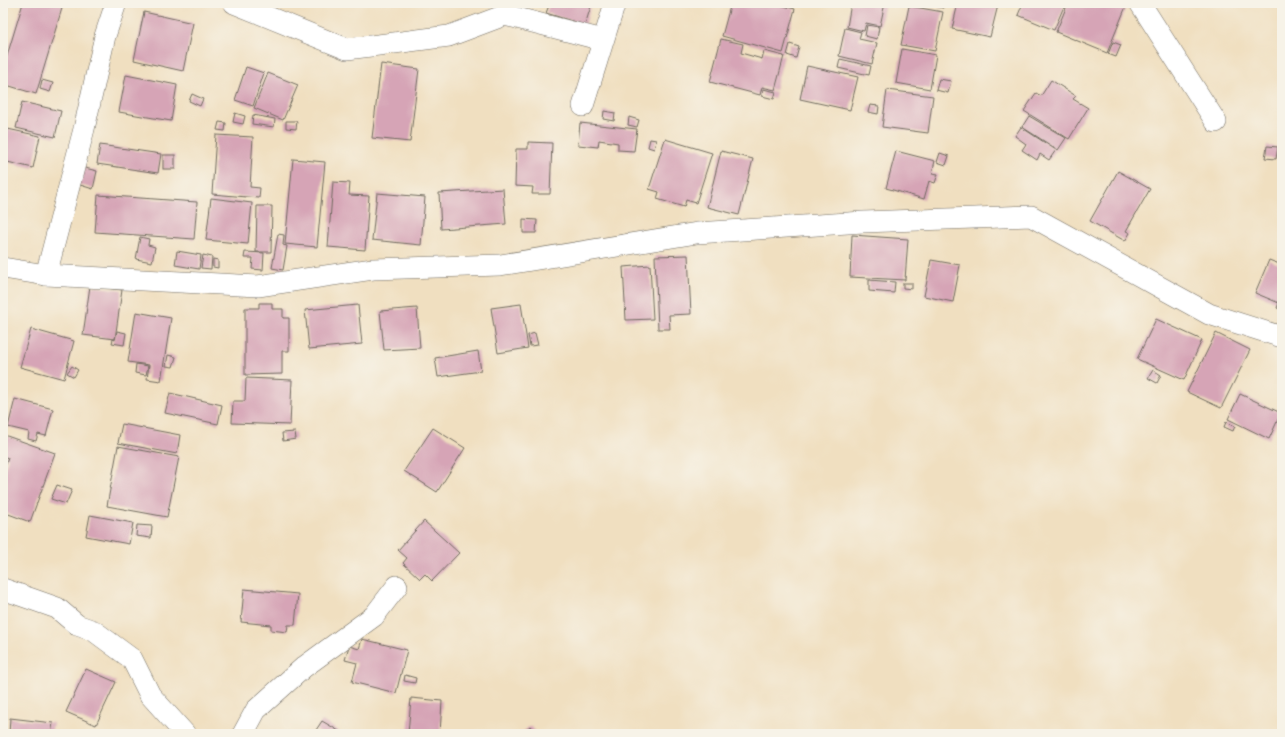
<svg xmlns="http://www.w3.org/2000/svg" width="1285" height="737" viewBox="0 0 1285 737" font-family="'Libre Caslon Text',serif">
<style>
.building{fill:#d6a4b6}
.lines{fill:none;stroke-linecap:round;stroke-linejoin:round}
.minor-casing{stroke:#706a5f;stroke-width:22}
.minor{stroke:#fff;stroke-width:21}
</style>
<rect width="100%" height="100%" fill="#f7f3e8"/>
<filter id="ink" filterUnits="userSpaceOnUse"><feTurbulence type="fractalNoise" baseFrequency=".025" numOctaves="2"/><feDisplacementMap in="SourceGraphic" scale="8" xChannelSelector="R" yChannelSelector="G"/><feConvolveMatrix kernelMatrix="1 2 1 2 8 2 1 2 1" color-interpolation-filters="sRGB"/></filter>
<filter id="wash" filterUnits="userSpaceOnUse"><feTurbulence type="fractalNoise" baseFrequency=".012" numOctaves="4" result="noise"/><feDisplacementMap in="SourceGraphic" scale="16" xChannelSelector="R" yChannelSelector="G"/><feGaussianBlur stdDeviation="0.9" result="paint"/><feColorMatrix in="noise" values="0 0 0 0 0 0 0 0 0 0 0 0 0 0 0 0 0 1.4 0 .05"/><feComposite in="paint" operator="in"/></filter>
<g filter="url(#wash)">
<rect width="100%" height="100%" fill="#f0dfc0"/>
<g id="blocks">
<g class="building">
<polygon points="23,3 56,3 63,5 36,94 3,84 3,69"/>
<polygon points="550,3 592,3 585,25 546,13"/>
<polygon points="731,3 773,3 795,9 783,53 722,36"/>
<polygon points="851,3 885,3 880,26 866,23 864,31 847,27"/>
<polygon points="930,3 944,3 943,8 930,5"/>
<polygon points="958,3 988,3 998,5 990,37 952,29"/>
<polygon points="1023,3 1062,3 1065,4 1054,30 1018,15"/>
<polygon points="1068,3 1127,4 1107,53 1056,32"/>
<polygon points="909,6 943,12 935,51 901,45"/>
<polygon points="144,12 193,23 183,71 134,60"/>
<polygon points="867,25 879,27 877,39 865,36"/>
<polygon points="845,28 861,32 859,39 877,43 872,64 839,56"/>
<polygon points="721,39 743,44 741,53 762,59 764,51 784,56 775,90 762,87 760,95 710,82"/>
<polygon points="1113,42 1121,45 1116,57 1108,54"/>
<polygon points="790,44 799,47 796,58 787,55"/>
<polygon points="902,49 936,55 930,89 896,83"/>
<polygon points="840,59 871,66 869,75 838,68"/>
<polygon points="381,64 419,69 410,142 372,138"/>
<polygon points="807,66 858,77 850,110 800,99"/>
<polygon points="246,67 264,73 253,106 235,100"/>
<polygon points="268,73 298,85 283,120 254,108"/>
<polygon points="126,75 177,85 171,121 119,112"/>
<polygon points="939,79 951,81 948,93 936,90"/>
<polygon points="42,80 53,83 50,92 40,89"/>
<polygon points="1051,80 1076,96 1073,99 1088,108 1069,139 1024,111 1036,93 1041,96"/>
<polygon points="763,89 776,92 774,99 762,96"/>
<polygon points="887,90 933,96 928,133 882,127"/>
<polygon points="192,94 203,99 200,106 189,101"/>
<polygon points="22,102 61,111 55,137 16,128"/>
<polygon points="870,105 879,106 878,114 868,112"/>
<polygon points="604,111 615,113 614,121 603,119"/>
<polygon points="235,113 245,116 243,124 233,122"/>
<polygon points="253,115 275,119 274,127 252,124"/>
<polygon points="1029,116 1066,138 1058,150 1022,127"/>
<polygon points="629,117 639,120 637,127 628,125"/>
<polygon points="286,121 297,121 296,129 286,128"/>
<polygon points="219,122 226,123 225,131 217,130"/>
<polygon points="580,123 637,129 634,151 618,150 618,143 599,140 598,147 578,145"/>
<polygon points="1021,127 1056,150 1049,160 1040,154 1037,160 1022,150 1026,144 1015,136"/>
<polygon points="3,128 40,136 33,168 3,161"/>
<polygon points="216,135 253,137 250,187 260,188 259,198 212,194"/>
<polygon points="650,139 656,140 654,149 648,147"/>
<polygon points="665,139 712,153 696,203 686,200 684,207 657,199 659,192 649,189"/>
<polygon points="528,142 552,143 550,194 532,194 533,187 515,186 516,149 528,149"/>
<polygon points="100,145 161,154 158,173 97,164"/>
<polygon points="1267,146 1278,147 1276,159 1265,158"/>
<polygon points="721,151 753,159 739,215 707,207"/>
<polygon points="896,151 935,161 932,173 938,174 935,183 929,181 924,199 886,188"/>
<polygon points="940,153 949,156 946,165 937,162"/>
<rect x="163" y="155" width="12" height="14"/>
<polygon points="293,159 325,162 317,247 285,244"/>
<polygon points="81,167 97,171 93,189 77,184"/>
<polygon points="1118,171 1150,189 1126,231 1130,233 1125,241 1090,221"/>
<polygon points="333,182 350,183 349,195 369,196 365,250 328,247"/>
<polygon points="503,189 506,224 441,229 439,193"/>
<polygon points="377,193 425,197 421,245 372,240"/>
<polygon points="98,195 197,202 194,239 95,232"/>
<polygon points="211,198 252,203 248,244 206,240"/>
<polygon points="257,206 272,206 271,252 256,252"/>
<polygon points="523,219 537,220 536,233 523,233"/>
<polygon points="278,234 284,235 283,245 287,246 283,270 272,268"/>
<polygon points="852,235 908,239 905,280 850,277"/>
<polygon points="140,237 149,239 148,245 155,247 152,262 136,259"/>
<polygon points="177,251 201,255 199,269 175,265"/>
<polygon points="245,252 264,253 263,270 252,269 253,258 244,258"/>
<polygon points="203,255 212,257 211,269 201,268"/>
<polygon points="688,255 691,314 669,315 670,329 658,329 655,256"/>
<polygon points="213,259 218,260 218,268 213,267"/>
<polygon points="931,260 960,265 953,302 924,296"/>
<polygon points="1269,260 1282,265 1282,310 1277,308 1279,303 1255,293"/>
<polygon points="650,265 653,319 626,320 623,267"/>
<polygon points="869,280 895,282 894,293 869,291"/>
<polygon points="903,283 912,283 912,289 903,288"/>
<polygon points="90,286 122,290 115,339 83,335"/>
<polygon points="259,303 272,303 272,309 283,309 283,318 289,318 289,351 282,351 282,374 245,375 245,308 259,308"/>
<polygon points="521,304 528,348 498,353 491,308"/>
<polygon points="358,305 362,344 309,349 305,310"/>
<polygon points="417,308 420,348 384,350 380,311"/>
<polygon points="136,312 171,318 161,381 147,379 149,365 128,362"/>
<polygon points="1156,319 1202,340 1184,380 1137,359"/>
<polygon points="31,329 74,341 64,379 20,367"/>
<polygon points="117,331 126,333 124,345 112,343 113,339 115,340"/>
<polygon points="535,333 538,345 530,346 528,335"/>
<polygon points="1216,333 1250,350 1221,408 1187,392"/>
<polygon points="478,351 481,371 438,377 435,358"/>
<polygon points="168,355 176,357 173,367 166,366"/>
<polygon points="136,364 148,366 146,375 135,373"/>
<polygon points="72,366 78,370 74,377 67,373"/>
<polygon points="1153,370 1161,375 1157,383 1148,378"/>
<polygon points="246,378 292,380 290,425 232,423 233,401 245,401"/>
<polygon points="170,393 222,405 218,424 165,413"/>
<polygon points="1240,394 1281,413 1269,439 1228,419"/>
<polygon points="15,399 53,409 46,436 38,434 36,441 28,439 29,432 8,427"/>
<polygon points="1226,422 1235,426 1233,431 1224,427"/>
<polygon points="122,424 180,435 177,454 118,443"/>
<polygon points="433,428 465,448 437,492 404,471"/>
<polygon points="295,432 296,439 283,441 282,433"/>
<polygon points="4,435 55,453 30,522 3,512 3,473 8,458 3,456"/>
<polygon points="118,446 179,457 167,517 107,506"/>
<polygon points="57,485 72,490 66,504 51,499"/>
<polygon points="90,515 133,523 129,544 86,536"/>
<polygon points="424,521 459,553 432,581 425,574 420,579 403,563 407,558 398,550"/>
<polygon points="137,525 152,526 151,538 136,536"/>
<polygon points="244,589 298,594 295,625 288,625 287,632 271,630 271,625 241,622"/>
<polygon points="362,639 407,650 396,693 352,682 357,663 345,660 349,646 359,649"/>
<polygon points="86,669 116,682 96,725 66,712"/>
<polygon points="405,675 416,678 415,683 404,681"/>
<polygon points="411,698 442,701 440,734 408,734"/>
<polygon points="10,718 53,723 51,734 9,734"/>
<polygon points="322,721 339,731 337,734 322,734 316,730"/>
<polygon points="530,726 538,734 521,734"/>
</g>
</g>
</g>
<g filter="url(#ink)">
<use href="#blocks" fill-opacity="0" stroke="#706a5f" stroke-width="1"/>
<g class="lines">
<defs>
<g id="minor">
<polyline points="116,3 105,36 84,129 46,275 258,286 373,269 500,265 697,233 863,222 1031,216 1209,314 1282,337"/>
<polyline points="234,3 347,49 449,36 505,15 603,40"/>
<polyline points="1140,3 1216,122"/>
<polyline points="583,106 615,3"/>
<polyline points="3,268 46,275"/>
<polyline points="3,589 57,608 77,625 94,631 132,659 150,695 185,734"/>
<polyline points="243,734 256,710 304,667 374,616 397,586"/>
</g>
</defs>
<use href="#minor" class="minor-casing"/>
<use href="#minor" class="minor"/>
</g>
</g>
<rect width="1285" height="737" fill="none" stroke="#f7f3e8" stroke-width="16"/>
</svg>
